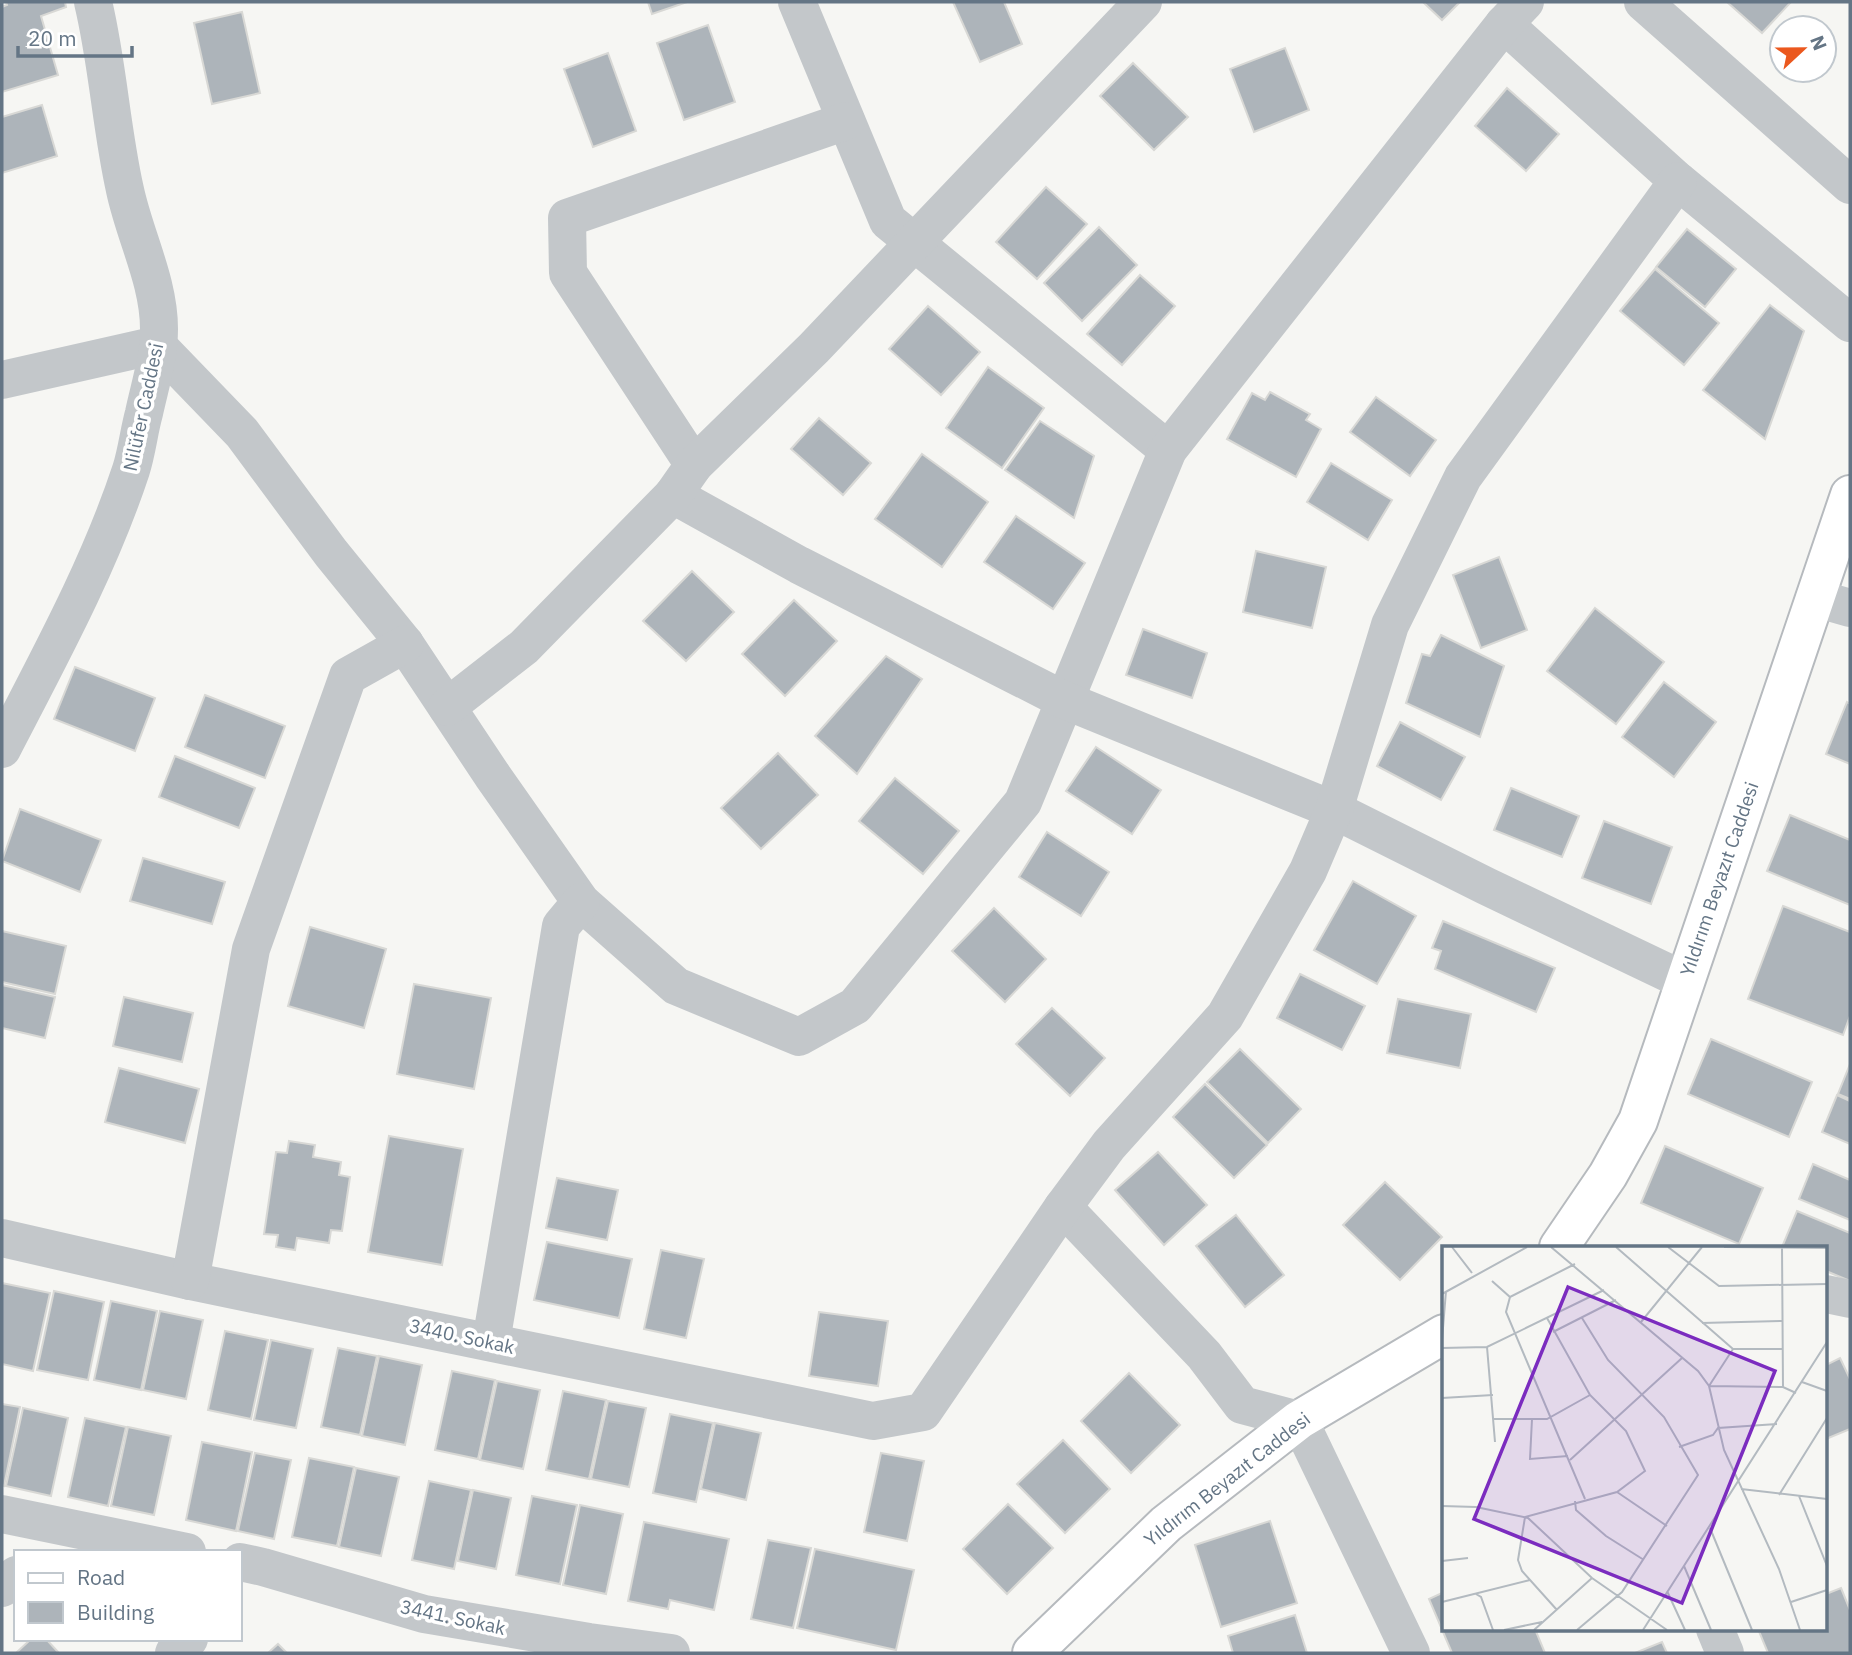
<svg xmlns="http://www.w3.org/2000/svg" width="1852" height="1655" viewBox="0 0 1852 1655" font-family="'IBM Plex Sans',sans-serif">
<style>
.building{fill:#adb4ba;stroke:#d8d8d5;stroke-width:2}
.lines{fill:none;stroke-linecap:round;stroke-linejoin:round}
.major-casing{stroke:#b6babe;stroke-width:42}
.minor{stroke:#c3c7ca;stroke-width:38}
.major{stroke:#fff;stroke-width:38}
.labels{text-anchor:middle;stroke-width:7;stroke-linejoin:round;paint-order:stroke}
.street-label{font-size:19px;fill:#647585;stroke:#fff}
.inset-road{fill:none;stroke:#b3bac0;stroke-width:2}
.view{fill:#7b2cbf;fill-opacity:0.15;stroke:#7b2cbf;stroke-width:3.5}
.inset-edge{fill:none;stroke:#647585;stroke-width:3.5}
</style>
<rect width="100%" height="100%" fill="#f6f6f3"/>
<g class="building">
<polygon points="6,2 65,2 66,7 41,16 58,75 2,92 2,7 7,5"/>
<polygon points="648,2 687,2 652,14"/>
<polygon points="953,2 1004,2 1022,44 980,62"/>
<polygon points="1423,2 1460,2 1442,20"/>
<polygon points="1727,2 1791,2 1762,33"/>
<polygon points="242,12 260,93 212,104 194,23"/>
<polygon points="708,25 735,102 684,120 657,43"/>
<polygon points="1285,48 1309,110 1254,132 1230,69"/>
<polygon points="608,53 636,131 593,147 564,69"/>
<polygon points="1133,63 1188,117 1154,150 1100,96"/>
<polygon points="1507,88 1559,134 1526,171 1475,126"/>
<polygon points="42,105 57,156 2,173 2,117"/>
<polygon points="1046,187 1087,224 1037,279 996,242"/>
<polygon points="1099,227 1137,265 1082,321 1044,283"/>
<polygon points="1687,229 1736,269 1705,307 1656,267"/>
<polygon points="1655,269 1719,323 1684,365 1620,311"/>
<polygon points="1140,275 1175,306 1122,365 1087,334"/>
<polygon points="1770,305 1804,331 1765,439 1703,390"/>
<polygon points="928,306 980,352 941,395 889,349"/>
<polygon points="988,367 1044,408 1002,468 946,428"/>
<polygon points="1270,392 1310,414 1306,420 1321,429 1296,477 1227,439 1252,393 1265,400"/>
<polygon points="1376,397 1436,440 1410,476 1350,432"/>
<polygon points="819,418 871,463 843,495 791,449"/>
<polygon points="1040,421 1094,456 1074,518 1005,470"/>
<polygon points="922,454 988,502 942,567 875,519"/>
<polygon points="1331,463 1392,500 1368,540 1307,502"/>
<polygon points="1016,516 1085,563 1053,609 984,562"/>
<polygon points="1256,551 1326,567 1312,628 1243,612"/>
<polygon points="1499,557 1527,630 1481,648 1453,575"/>
<polygon points="692,571 734,612 686,661 643,621"/>
<polygon points="794,600 837,641 785,696 742,654"/>
<polygon points="1595,608 1664,662 1616,724 1547,671"/>
<polygon points="1143,629 1207,653 1192,698 1126,675"/>
<polygon points="1441,635 1504,666 1480,737 1406,703 1422,654 1430,656"/>
<polygon points="886,656 922,679 857,774 815,736"/>
<polygon points="75,667 155,698 135,751 54,719"/>
<polygon points="1664,682 1716,722 1674,777 1622,737"/>
<polygon points="205,695 285,726 265,778 185,747"/>
<polygon points="1847,702 1850,704 1850,764 1826,754"/>
<polygon points="1400,722 1465,757 1441,800 1377,766"/>
<polygon points="1096,747 1161,790 1132,834 1066,791"/>
<polygon points="778,753 818,795 761,849 721,808"/>
<polygon points="175,756 255,788 239,828 159,797"/>
<polygon points="895,778 959,831 923,874 859,821"/>
<polygon points="1511,788 1579,816 1562,857 1494,830"/>
<polygon points="20,809 101,840 80,892 2,861"/>
<polygon points="1790,815 1850,840 1850,905 1767,871"/>
<polygon points="1604,821 1672,847 1651,904 1582,878"/>
<polygon points="1047,832 1109,872 1081,916 1019,877"/>
<polygon points="143,858 225,882 212,924 130,901"/>
<polygon points="1353,881 1416,916 1377,984 1314,950"/>
<polygon points="1783,906 1850,932 1850,1016 1843,1035 1748,999"/>
<polygon points="994,908 1046,959 1005,1002 952,951"/>
<polygon points="1443,921 1555,968 1536,1012 1435,969 1441,951 1432,948"/>
<polygon points="310,927 386,949 364,1028 288,1006"/>
<polygon points="2,931 66,946 55,994 2,982"/>
<polygon points="1300,974 1365,1006 1342,1050 1277,1018"/>
<polygon points="414,984 491,998 474,1089 397,1074"/>
<polygon points="2,985 55,997 45,1038 2,1028"/>
<polygon points="124,997 193,1013 182,1062 113,1046"/>
<polygon points="1398,999 1471,1014 1460,1068 1387,1053"/>
<polygon points="1052,1008 1105,1058 1070,1096 1016,1044"/>
<polygon points="1711,1039 1812,1082 1789,1137 1688,1094"/>
<polygon points="1240,1049 1301,1109 1268,1143 1207,1082"/>
<polygon points="1850,1064 1850,1099 1838,1094"/>
<polygon points="119,1068 199,1089 185,1143 105,1122"/>
<polygon points="1205,1084 1267,1145 1234,1178 1173,1117"/>
<polygon points="1837,1095 1850,1101 1850,1144 1822,1132"/>
<polygon points="389,1136 463,1149 442,1265 368,1252"/>
<polygon points="289,1141 315,1145 313,1157 341,1162 339,1175 350,1177 342,1231 331,1230 329,1243 297,1238 295,1250 276,1247 278,1235 264,1234 276,1152 287,1153"/>
<polygon points="1665,1146 1763,1188 1739,1244 1641,1203"/>
<polygon points="1158,1152 1207,1205 1164,1245 1115,1190"/>
<polygon points="1813,1164 1850,1180 1850,1220 1799,1199"/>
<polygon points="557,1178 618,1190 607,1240 546,1228"/>
<polygon points="1385,1182 1442,1237 1400,1280 1343,1225"/>
<polygon points="1797,1211 1850,1233 1850,1281 1826,1271 1826,1247 1782,1247"/>
<polygon points="1236,1215 1284,1275 1245,1307 1196,1246"/>
<polygon points="547,1242 632,1259 619,1318 534,1300"/>
<polygon points="661,1250 704,1259 686,1338 644,1329"/>
<polygon points="2,1283 50,1293 33,1371 2,1364"/>
<polygon points="54,1291 104,1302 88,1380 37,1370"/>
<polygon points="111,1301 157,1311 141,1390 94,1380"/>
<polygon points="160,1311 203,1320 186,1399 143,1390"/>
<polygon points="819,1312 888,1321 878,1386 809,1376"/>
<polygon points="225,1331 268,1340 251,1419 208,1410"/>
<polygon points="271,1340 313,1349 296,1428 254,1420"/>
<polygon points="338,1348 377,1356 360,1435 321,1427"/>
<polygon points="379,1356 422,1365 405,1445 362,1436"/>
<polygon points="1840,1358 1850,1379 1850,1429 1826,1439 1826,1365"/>
<polygon points="452,1371 495,1380 478,1459 435,1450"/>
<polygon points="1129,1373 1180,1425 1131,1473 1081,1421"/>
<polygon points="497,1381 540,1390 523,1469 480,1460"/>
<polygon points="563,1391 606,1400 589,1479 546,1470"/>
<polygon points="608,1401 646,1408 629,1487 591,1479"/>
<polygon points="2,1404 20,1407 4,1486 2,1485"/>
<polygon points="23,1408 68,1418 51,1496 6,1486"/>
<polygon points="670,1414 713,1423 696,1502 653,1493"/>
<polygon points="85,1418 126,1427 108,1506 68,1497"/>
<polygon points="715,1423 761,1433 746,1500 701,1489"/>
<polygon points="128,1427 171,1436 154,1515 111,1506"/>
<polygon points="1063,1440 1110,1489 1065,1533 1017,1484"/>
<polygon points="202,1442 252,1452 236,1531 186,1520"/>
<polygon points="255,1453 291,1460 274,1539 238,1531"/>
<polygon points="881,1453 924,1461 907,1541 864,1532"/>
<polygon points="309,1458 354,1467 337,1546 292,1537"/>
<polygon points="356,1468 399,1477 381,1556 339,1547"/>
<polygon points="429,1481 471,1490 454,1569 412,1560"/>
<polygon points="473,1490 511,1498 496,1569 458,1561"/>
<polygon points="532,1496 577,1505 560,1584 516,1575"/>
<polygon points="1008,1504 1053,1548 1007,1594 963,1549"/>
<polygon points="580,1505 623,1514 606,1594 563,1585"/>
<polygon points="1270,1521 1297,1603 1221,1627 1195,1545"/>
<polygon points="644,1522 729,1539 714,1610 670,1600 668,1609 628,1601"/>
<polygon points="768,1540 811,1548 793,1628 751,1619"/>
<polygon points="815,1549 914,1570 896,1650 797,1628"/>
<polygon points="1841,1588 1850,1610 1850,1653 1768,1653 1758,1629 1826,1629 1826,1594"/>
<polygon points="1444,1592 1444,1629 1535,1629 1545,1653 1452,1653 1429,1599"/>
<polygon points="1295,1615 1307,1653 1233,1653 1228,1636"/>
<polygon points="31,1639 46,1639 59,1653 16,1653"/>
<polygon points="1662,1642 1667,1653 1635,1653"/>
<polygon points="278,1644 287,1653 268,1653"/>
</g>
<g class="lines">
<defs>
<g id="major">
<polyline points="1559,1247 1608,1175 1638,1121 1850,495"/>
<polyline points="1032,1653 1166,1524 1299,1420 1444,1334"/>
</g>
</defs>
<use href="#major" class="major-casing"/>
<g class="minor">
<polyline points="797,2 888,221 1168,450"/>
<polyline points="1643,2 1850,185"/>
<polyline points="1504,24 1678,181 1850,323"/>
<polyline points="2,380 157,345 242,433 331,553 405,644 492,775 581,902 676,986 799,1037 855,1006 1023,802 1168,450 1504,24 1525,2"/>
<polyline points="694,465 568,273 567,218 846,121"/>
<polyline points="673,495 799,565 1064,700 1334,810 1486,886 1685,981"/>
<polyline points="1815,598 1850,608"/>
<polyline points="447,707 524,647 673,495 694,465 814,348 1143,2"/>
<path d="M2,749c47,-91 97,-182 129,-279 6,-19 8,-39 13,-57 6,-28 15,-55 15,-84 0,-48 -24,-92 -34,-139 -14,-62 -17,-126 -32,-188"/>
<polyline points="1063,1207 1204,1355 1242,1405 1299,1420 1411,1653"/>
<polyline points="2,1238 190,1281 873,1421 923,1412 1063,1207 1109,1145 1225,1016 1308,871 1334,810 1390,625 1463,477 1678,181"/>
<polyline points="190,1281 251,949 348,676 405,644"/>
<polyline points="1826,1294 1850,1299"/>
<polyline points="491,1342 561,926 581,902"/>
<polyline points="2,1514 187,1552"/>
<polyline points="240,1562 263,1567 424,1614 589,1642 671,1653"/>
<polyline points="2,1588 16,1575"/>
<polyline points="1715,1629 1725,1653"/>
<polyline points="174,1653 189,1639"/>
</g>
<use href="#major" class="major"/>
</g>
<g class="labels">
<g class="street-label">
<text transform="translate(143 407) rotate(-78)" y="7">Nilüfer Caddesi</text>
<text transform="translate(1719 879) rotate(-71)" y="7">Yıldırım Beyazıt Caddesi</text>
<text transform="translate(462 1336) rotate(12)" y="7">3440. Sokak</text>
<text transform="translate(1227 1479) rotate(-38)" y="7">Yıldırım Beyazıt Caddesi</text>
<text transform="translate(453 1617) rotate(12)" y="7">3441. Sokak</text>
</g>
</g>
<g transform="translate(1442 1246)">
<rect width="385" height="385" fill="#f6f6f3"/>
<path class="inset-road" d="M10,1l20,26M109,1l147,124 11,15 15,64 55,119 21,61M174,1l117,102h50M226,1l51,39 108,-2M282,1l103,1M340,1l1,140M50,35l18,16 65,-33M0,48l85,-47M68,51l-4,15 79,187M105,72l43,77 36,36 19,40 -28,21 -92,25 -7,43 4,11 35,39M199,76l61,-75M260,77l81,-2M111,86l63,-32M0,94l4,-49M45,101l8,95M0,102l45,-1 117,-57M360,136l25,9M267,140l74,1 13,6M267,140l24,-37M0,152l51,-3M52,173h53l43,-24M90,173l-2,40 38,-3M237,201l34,-12 5,-7 59,-4M128,214l112,-102M299,243l86,10M175,246l50,34M337,249l48,-77M357,250l28,70M133,255l1,9 30,26 38,24M0,260l34,1 52,11 64,60 75,52M268,282l42,102M0,315l26,-3M242,320l27,64M225,345l18,39M34,348l5,3 12,33M0,356l88,-22M349,356l36,-12M62,384l38,-8M92,384l58,-52M135,384l45,-38 76,-117 -34,-58 -56,-57 -26,-42M201,384l184,-288"/>
<path class="view" d="M126,41l207,84 -93,232 -208,-84z"/>
<rect width="385" height="385" class="inset-edge"/>
</g>
<rect width="1852" height="1655" fill="none" stroke="#647585" stroke-width="7"/>
<rect x="14" y="1550" width="228" height="91" fill="#ffffff" stroke="#c1c8ce" stroke-width="2"/>
<rect x="28" y="1573" width="35" height="10" fill="#ffffff" stroke="#c1c8ce" stroke-width="2"/>
<text x="77" y="1585" font-size="21" fill="#647585">Road</text>
<rect x="28" y="1602" width="35" height="21" fill="#adb4ba" stroke="#c1c8ce" stroke-width="2"/>
<text x="77" y="1620" font-size="21" fill="#647585">Building</text>
<g transform="translate(1803 49) rotate(68)"><circle r="33" fill="#ffffff" stroke="#c1c8ce" stroke-width="2"/>
<path d="M0-5L12 26L0 18L-12 26Z" fill="#eb581e"/>
<text y="-10" font-size="19" font-weight="bold" text-anchor="middle" fill="#647585">N</text>
</g>
<path d="M18 46v10h114v-10" fill="none" stroke="#647585" stroke-width="3.5"/>
<text x="28" y="46" font-size="21" fill="#647585" stroke="#ffffff" stroke-width="5" paint-order="stroke">20 m</text>
</svg>
